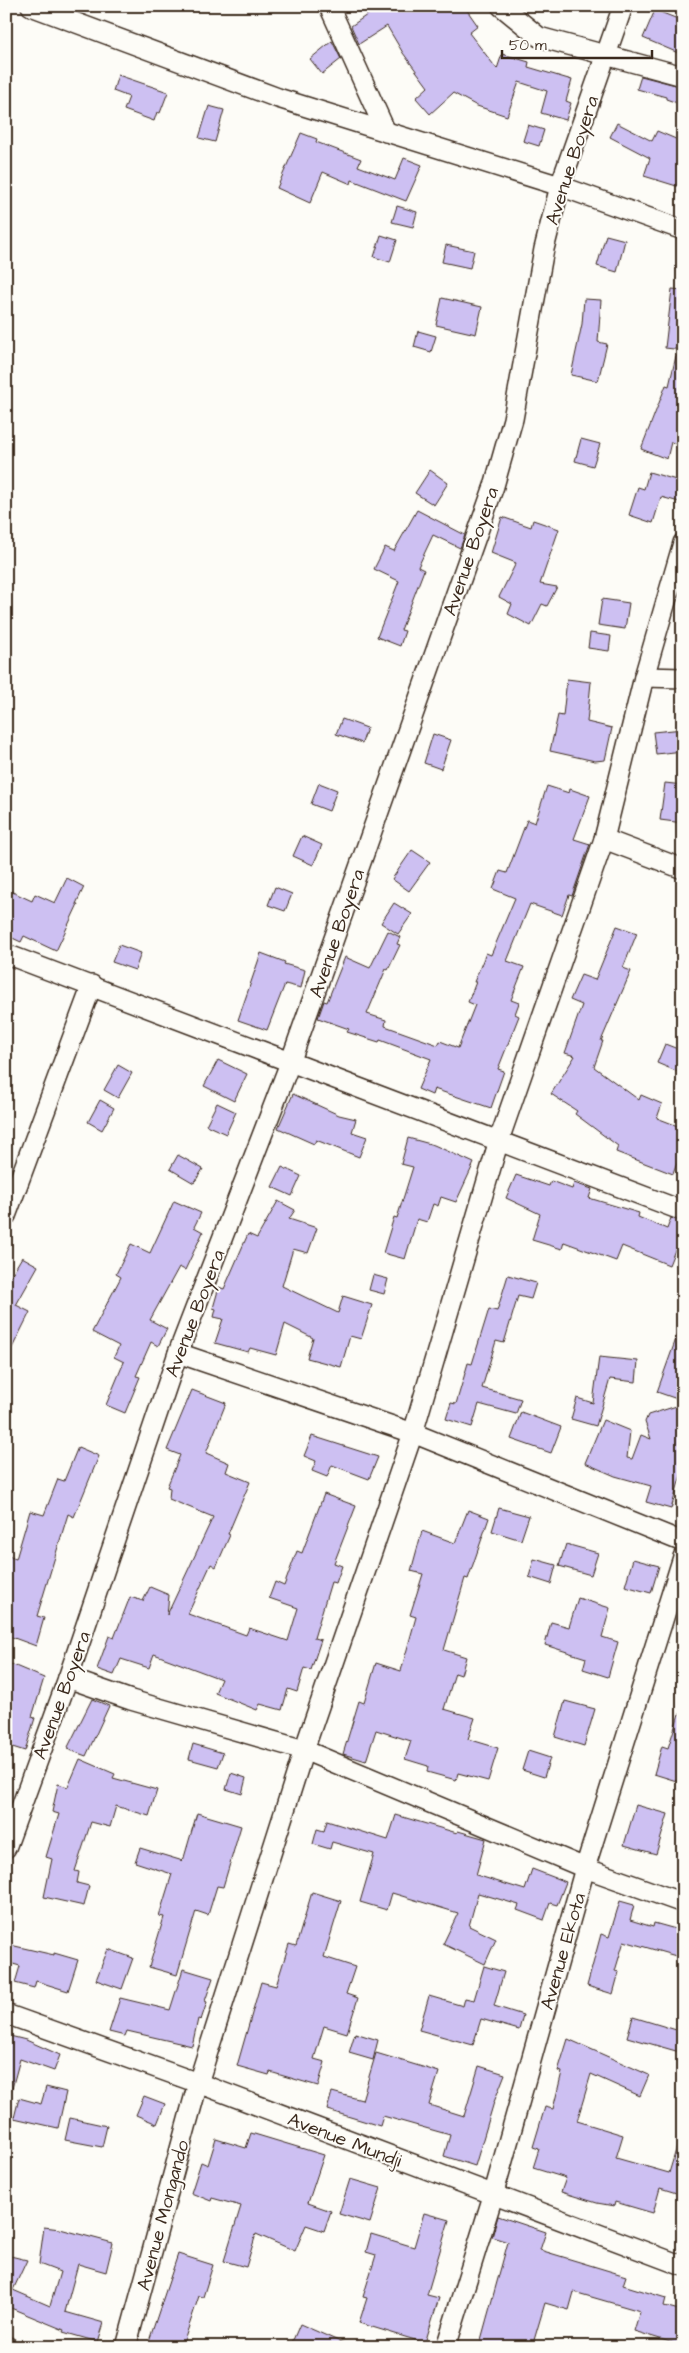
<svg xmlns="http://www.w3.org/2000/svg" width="689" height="2353" viewBox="0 0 689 2353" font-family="'Architects Daughter',sans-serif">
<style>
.building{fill:#cdc0f2;stroke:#3b2a1e}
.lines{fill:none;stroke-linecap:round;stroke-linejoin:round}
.minor-casing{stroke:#3b2a1e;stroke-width:22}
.minor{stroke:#fdfcf7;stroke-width:19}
.labels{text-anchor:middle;stroke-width:4;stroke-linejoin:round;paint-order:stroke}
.street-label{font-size:19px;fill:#3b2a1e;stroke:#fdfcf7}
</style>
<rect width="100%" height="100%" fill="#fdfcf7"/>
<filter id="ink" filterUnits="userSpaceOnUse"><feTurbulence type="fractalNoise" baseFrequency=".02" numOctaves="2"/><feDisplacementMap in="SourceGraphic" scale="10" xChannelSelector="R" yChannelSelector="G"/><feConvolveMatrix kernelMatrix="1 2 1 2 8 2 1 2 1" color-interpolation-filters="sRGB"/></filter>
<g filter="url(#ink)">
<g class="building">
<polygon points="380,6 464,6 478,26 469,33 497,69 502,54 529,62 528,67 572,80 566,101 571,103 566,120 541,113 547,91 519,82 507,116 477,106 453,93 430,114 416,98 428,87 403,53 387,26 359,44 351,26"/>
<polygon points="655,10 683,21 683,55 643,38"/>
<polygon points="332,41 341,59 322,74 310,59"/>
<polygon points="118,75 168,92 160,113 157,112 154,121 124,110 129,97 113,91"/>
<polygon points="641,76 683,87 683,105 666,99 666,97 637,89"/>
<polygon points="209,106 224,110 215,142 199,138"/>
<polygon points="617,123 652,141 657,131 683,142 683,188 644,176 650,158 610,137"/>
<polygon points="528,125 544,130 539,146 523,141"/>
<polygon points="301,133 317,139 316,142 361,159 358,166 395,180 404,158 422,165 406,201 352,180 351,184 323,172 310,203 277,188"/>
<polygon points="397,206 417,212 413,227 392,222"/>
<polygon points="381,235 397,240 390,262 374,257"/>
<polygon points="606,235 625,240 617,272 597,266"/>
<polygon points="446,245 474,251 470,268 442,262"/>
<polygon points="672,289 683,290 683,350 665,348"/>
<polygon points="442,298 482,307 476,334 436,325"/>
<polygon points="584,299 601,300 598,342 607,344 598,381 571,375 582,324"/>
<polygon points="418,331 436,336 431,352 414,347"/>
<polygon points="676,356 683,357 683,446 671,442 667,459 641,449 666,385 669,386"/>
<polygon points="581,439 600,444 593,466 575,461"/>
<polygon points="430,470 448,483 434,505 415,493"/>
<polygon points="649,472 683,482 683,503 661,497 653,523 629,515 638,487 644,489"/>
<polygon points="417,510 465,535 460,548 433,535 418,567 424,570 401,630 405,631 400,646 377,637 399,581 374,569 385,547 394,551"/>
<polygon points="502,517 531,527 533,520 559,529 540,584 557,587 547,606 542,604 531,626 508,614 512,604 499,597 516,563 491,553"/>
<polygon points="602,599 629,603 625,629 598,625"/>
<polygon points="590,633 611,636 609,651 588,648"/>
<polygon points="567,679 591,682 587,722 612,728 605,760 595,761 550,751 558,715 563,716"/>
<polygon points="342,719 367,728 362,743 336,734"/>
<polygon points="683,729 683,751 656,754 653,732"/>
<polygon points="433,734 451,740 441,769 424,763"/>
<polygon points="319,783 337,790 329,811 311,804"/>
<polygon points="665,783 683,785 683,823 660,820"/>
<polygon points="547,786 569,793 570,789 590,796 574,839 590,844 572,896 569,895 562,915 530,904 507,961 524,967 511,1000 519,1003 515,1014 519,1016 498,1069 504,1071 491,1108 434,1089 432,1095 418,1089 431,1059 380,1040 379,1042 347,1032 349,1029 318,1018 324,1001 327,1002 345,957 370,968 388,931 400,937 397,944 400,945 388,970 386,969 367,1014 386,1020 385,1026 438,1045 440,1041 458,1048 475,1005 468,1002 476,982 474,982 486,953 491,955 515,898 493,889 500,871 507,873 527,820 535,823"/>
<polygon points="302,836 322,845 313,865 293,856"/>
<polygon points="412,850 430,862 409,891 392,879"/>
<polygon points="67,878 84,887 76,904 78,904 56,951 24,936 21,942 6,935 6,889 32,901 35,894 55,903"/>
<polygon points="275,887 292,894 285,911 268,905"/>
<polygon points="394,903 412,914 398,934 381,923"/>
<polygon points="617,926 637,933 623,968 631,971 601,1041 603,1041 594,1067 639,1100 641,1095 662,1104 657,1118 683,1128 683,1147 673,1174 616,1152 618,1146 575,1114 577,1111 551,1094 575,1056 565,1053 582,1005 570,1000 581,975 595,980"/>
<polygon points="119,945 141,953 135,970 112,962"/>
<polygon points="261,953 285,962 284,964 305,970 301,988 285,984 267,1030 238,1020"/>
<polygon points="665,1044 683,1051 683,1074 657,1063"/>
<polygon points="218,1060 247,1074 234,1101 204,1086"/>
<polygon points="118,1065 132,1073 118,1098 104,1090"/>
<polygon points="293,1094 339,1115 356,1119 352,1132 367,1137 359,1157 316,1140 314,1144 278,1128"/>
<polygon points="100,1100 114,1108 102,1130 88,1122"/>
<polygon points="217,1103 236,1112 226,1134 206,1125"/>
<polygon points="408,1138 434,1145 474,1163 456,1202 441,1197 438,1206 433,1204 427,1222 417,1219 405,1259 383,1253 394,1217 397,1218 413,1167 401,1164"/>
<polygon points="178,1155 203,1169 194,1183 170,1169"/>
<polygon points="282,1167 301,1176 292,1196 272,1187"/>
<polygon points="516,1175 549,1186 551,1181 572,1189 574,1183 592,1189 589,1198 639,1213 638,1217 667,1229 671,1218 683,1222 683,1254 675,1250 669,1265 622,1246 616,1261 564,1242 562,1249 532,1240 540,1214 506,1198"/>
<polygon points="174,1201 201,1213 194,1227 203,1232 185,1270 179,1267 150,1320 167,1329 158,1346 151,1342 136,1376 140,1377 125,1413 106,1405 124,1362 114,1357 119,1346 92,1332 121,1277 116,1274 131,1244 150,1253"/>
<polygon points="278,1201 295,1210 289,1219 317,1228 308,1253 293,1249 282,1286 338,1313 343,1296 372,1305 361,1339 350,1336 341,1367 307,1358 313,1338 285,1324 276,1355 250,1348 248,1352 215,1343 223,1319 214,1317 216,1309 213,1308 219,1287 224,1289 248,1234 257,1238"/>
<polygon points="22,1257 38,1266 16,1305 30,1312 6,1360 6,1284"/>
<polygon points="373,1275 388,1279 384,1294 369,1290"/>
<polygon points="508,1275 536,1283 531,1299 518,1296 504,1343 496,1341 482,1388 521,1399 516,1414 479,1404 472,1427 446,1419 451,1403 456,1404 468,1363 472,1364 489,1309 497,1311"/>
<polygon points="681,1325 683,1326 683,1401 657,1392"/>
<polygon points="599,1357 638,1361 636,1382 610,1379 596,1426 571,1419 577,1398 593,1403"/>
<polygon points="192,1390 226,1403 206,1453 229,1463 226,1472 250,1482 228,1534 230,1535 216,1567 211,1564 188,1614 246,1635 249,1628 288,1641 298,1608 269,1598 275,1582 284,1586 297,1551 302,1553 324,1494 356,1506 334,1563 342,1566 336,1583 331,1582 314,1638 321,1640 311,1670 304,1668 297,1692 288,1689 282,1710 260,1704 257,1710 215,1693 221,1679 154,1654 149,1668 121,1659 114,1675 97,1669 109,1636 114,1638 130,1597 143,1601 150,1587 169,1595 167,1615 213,1517 169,1499 170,1488 167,1487 180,1455 167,1450"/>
<polygon points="683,1404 683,1468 671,1509 646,1502 651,1486 615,1476 585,1463 603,1420 630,1431 627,1458 632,1459 641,1435 651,1439 645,1422 648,1415"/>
<polygon points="521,1412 561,1427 551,1453 511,1439"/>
<polygon points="312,1436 378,1457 369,1479 332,1465 327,1477 312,1471 316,1461 304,1456"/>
<polygon points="78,1447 99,1456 74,1517 68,1514 37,1616 44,1618 36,1646 6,1635 6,1555 16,1559 30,1511 44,1515 58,1479 64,1481"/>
<polygon points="499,1508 529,1516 521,1540 492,1531"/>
<polygon points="468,1510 489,1518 468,1579 465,1578 444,1650 466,1657 461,1675 455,1673 444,1709 475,1718 468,1739 498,1748 488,1781 458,1773 456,1780 427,1772 428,1766 405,1759 411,1741 376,1730 366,1761 343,1754 359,1701 364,1703 376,1663 401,1671 416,1617 410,1615 423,1574 411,1571 422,1531 455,1543"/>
<polygon points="566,1544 598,1553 591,1575 559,1566"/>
<polygon points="534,1559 556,1565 551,1584 529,1577"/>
<polygon points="633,1559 659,1566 651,1593 625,1586"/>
<polygon points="578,1598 610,1608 602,1637 618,1642 608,1677 583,1669 586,1658 545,1645 551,1622 569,1627"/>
<polygon points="6,1662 44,1678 32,1717 35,1718 25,1751 6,1745"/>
<polygon points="92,1699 109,1706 86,1756 67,1749"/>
<polygon points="565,1701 595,1709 584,1746 555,1737"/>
<polygon points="679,1714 683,1715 683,1783 654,1774 662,1746 668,1748"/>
<polygon points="193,1744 223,1753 218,1767 189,1759"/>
<polygon points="528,1751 550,1758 544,1777 522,1770"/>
<polygon points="80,1759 115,1774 113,1778 157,1790 149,1816 116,1806 110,1827 91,1822 75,1871 79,1872 77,1883 89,1886 84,1906 44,1897 52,1859 46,1857 59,1814 52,1812 58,1784 68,1787"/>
<polygon points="231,1773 246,1778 242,1794 226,1789"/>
<polygon points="636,1805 668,1814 656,1854 624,1845"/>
<polygon points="197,1813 241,1826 223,1887 217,1886 208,1915 196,1911 177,1975 149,1967 164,1917 159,1916 172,1874 135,1862 140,1848 183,1861"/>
<polygon points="396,1815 457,1833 458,1831 486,1839 476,1875 525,1890 532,1869 566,1882 557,1905 550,1903 544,1920 517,1910 519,1905 478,1893 469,1926 496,1939 485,1964 443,1944 458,1913 392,1893 387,1910 360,1902 374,1854 332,1842 330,1849 313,1844 317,1829 324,1831 327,1821 388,1840"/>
<polygon points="312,1892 341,1901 324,1957 355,1967 346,1994 358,1998 347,2033 324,2026 314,2059 325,2062 318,2086 270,2072 269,2075 237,2066 261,1982 276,1986 289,1944 296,1946"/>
<polygon points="620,1901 634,1905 630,1920 653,1927 654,1923 683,1931 683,1958 624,1941 615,1971 619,1972 613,1994 587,1986 601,1934 609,1937"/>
<polygon points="6,1944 54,1955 54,1953 78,1960 68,1991 36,1981 34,1988 15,1983 20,1966 6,1962"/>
<polygon points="108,1949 133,1958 122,1989 96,1980"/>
<polygon points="484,1966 504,1972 494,2006 523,2015 519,2030 481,2019 473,2045 419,2030 429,1996 463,2006 465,1998 474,2000"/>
<polygon points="183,1969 213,1978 205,2001 207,2002 201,2020 198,2019 192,2046 127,2031 125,2036 109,2032 120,1998 170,2010"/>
<polygon points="633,2017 683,2032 683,2053 627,2037"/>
<polygon points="355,2033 378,2040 373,2060 349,2053"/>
<polygon points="6,2035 26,2040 60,2055 54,2071 20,2059 11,2092 6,2091"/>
<polygon points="568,2039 649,2075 640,2096 591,2074 577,2121 623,2135 616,2158 669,2173 679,2140 683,2140 683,2195 660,2188 653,2213 615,2202 614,2206 597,2203 561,2192 566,2178 533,2168 539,2149 533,2147 545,2107 553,2109 562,2072 558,2071"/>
<polygon points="376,2053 439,2072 429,2105 464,2116 479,2066 505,2074 494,2102 475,2166 444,2156 450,2135 383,2116 380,2126 327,2110 332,2092 362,2100"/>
<polygon points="46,2087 66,2092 58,2128 14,2118 19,2098 41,2104"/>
<polygon points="144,2096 165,2104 157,2124 136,2115"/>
<polygon points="70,2118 107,2126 102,2147 65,2140"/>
<polygon points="251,2133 324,2155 308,2203 331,2211 324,2231 306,2225 295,2251 256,2234 246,2267 224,2261 241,2206 212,2198 211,2201 191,2193 201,2162 208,2165 216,2139 246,2148"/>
<polygon points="350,2179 381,2188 370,2223 339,2214"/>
<polygon points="424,2213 449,2220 427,2295 439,2298 425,2343 359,2323 367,2298 363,2297 376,2255 366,2252 371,2234 414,2247"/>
<polygon points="498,2216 546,2232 540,2250 626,2276 623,2285 666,2298 664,2306 683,2311 683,2346 634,2331 640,2311 574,2292 569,2310 545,2303 532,2347 479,2347 508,2242 492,2237"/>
<polygon points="44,2227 60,2229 113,2243 106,2272 78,2264 65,2312 104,2323 98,2342 63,2332 64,2330 6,2306 6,2255 27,2260 13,2290 50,2306 60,2272 39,2264"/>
<polygon points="178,2254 213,2265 203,2297 199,2296 182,2347 147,2347"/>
<polygon points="300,2324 352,2347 290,2347"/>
</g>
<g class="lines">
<defs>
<g id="minor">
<polyline points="31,6 278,98 560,186 683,230"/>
<polyline points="329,6 386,132"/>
<polyline points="501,6 539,37 683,76"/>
<polyline points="644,677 683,678"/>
<polyline points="604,839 683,869"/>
<polyline points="6,954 683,1211"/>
<polyline points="6,1216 92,985"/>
<polyline points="178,1353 413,1433 683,1542"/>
<polyline points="68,1678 131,1700 304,1750 585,1868 683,1903"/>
<polyline points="6,1848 68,1678 178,1353 290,1063 494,486 513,419 544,249 560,186 623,6"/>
<polyline points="6,2014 198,2083 683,2266"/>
<polyline points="6,2346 8,2347"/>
<polyline points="126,2347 198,2083 304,1750 413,1433 499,1140 604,839 644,677 683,543"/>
<polyline points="446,2347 493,2196 585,1868 683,1557"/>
</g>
</defs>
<use href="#minor" class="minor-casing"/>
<use href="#minor" class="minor"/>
</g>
</g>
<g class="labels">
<g class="street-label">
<text transform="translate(571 160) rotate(-72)" y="7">Avenue Boyera</text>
<text transform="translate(470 551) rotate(-71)" y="7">Avenue Boyera</text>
<text transform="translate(336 933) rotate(-71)" y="7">Avenue Boyera</text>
<text transform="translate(194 1313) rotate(-69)" y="7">Avenue Boyera</text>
<text transform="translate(61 1695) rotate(-70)" y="7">Avenue Boyera</text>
<text transform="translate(562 1951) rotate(-74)" y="7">Avenue Ekota</text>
<text transform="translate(345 2139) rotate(21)" y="7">Avenue Mundji</text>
<text transform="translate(162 2215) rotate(-75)" y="7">Avenue Mongando</text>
</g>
</g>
<rect width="689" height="2353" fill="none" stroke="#fdfcf7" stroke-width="25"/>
<rect x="12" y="12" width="664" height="2328" fill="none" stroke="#3b2a1e" stroke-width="2" filter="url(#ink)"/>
<path d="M502 50v8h150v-8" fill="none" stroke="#3b2a1e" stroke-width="2.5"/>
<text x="509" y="50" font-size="15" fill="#3b2a1e" stroke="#fdfcf7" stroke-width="4" paint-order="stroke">50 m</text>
</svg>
